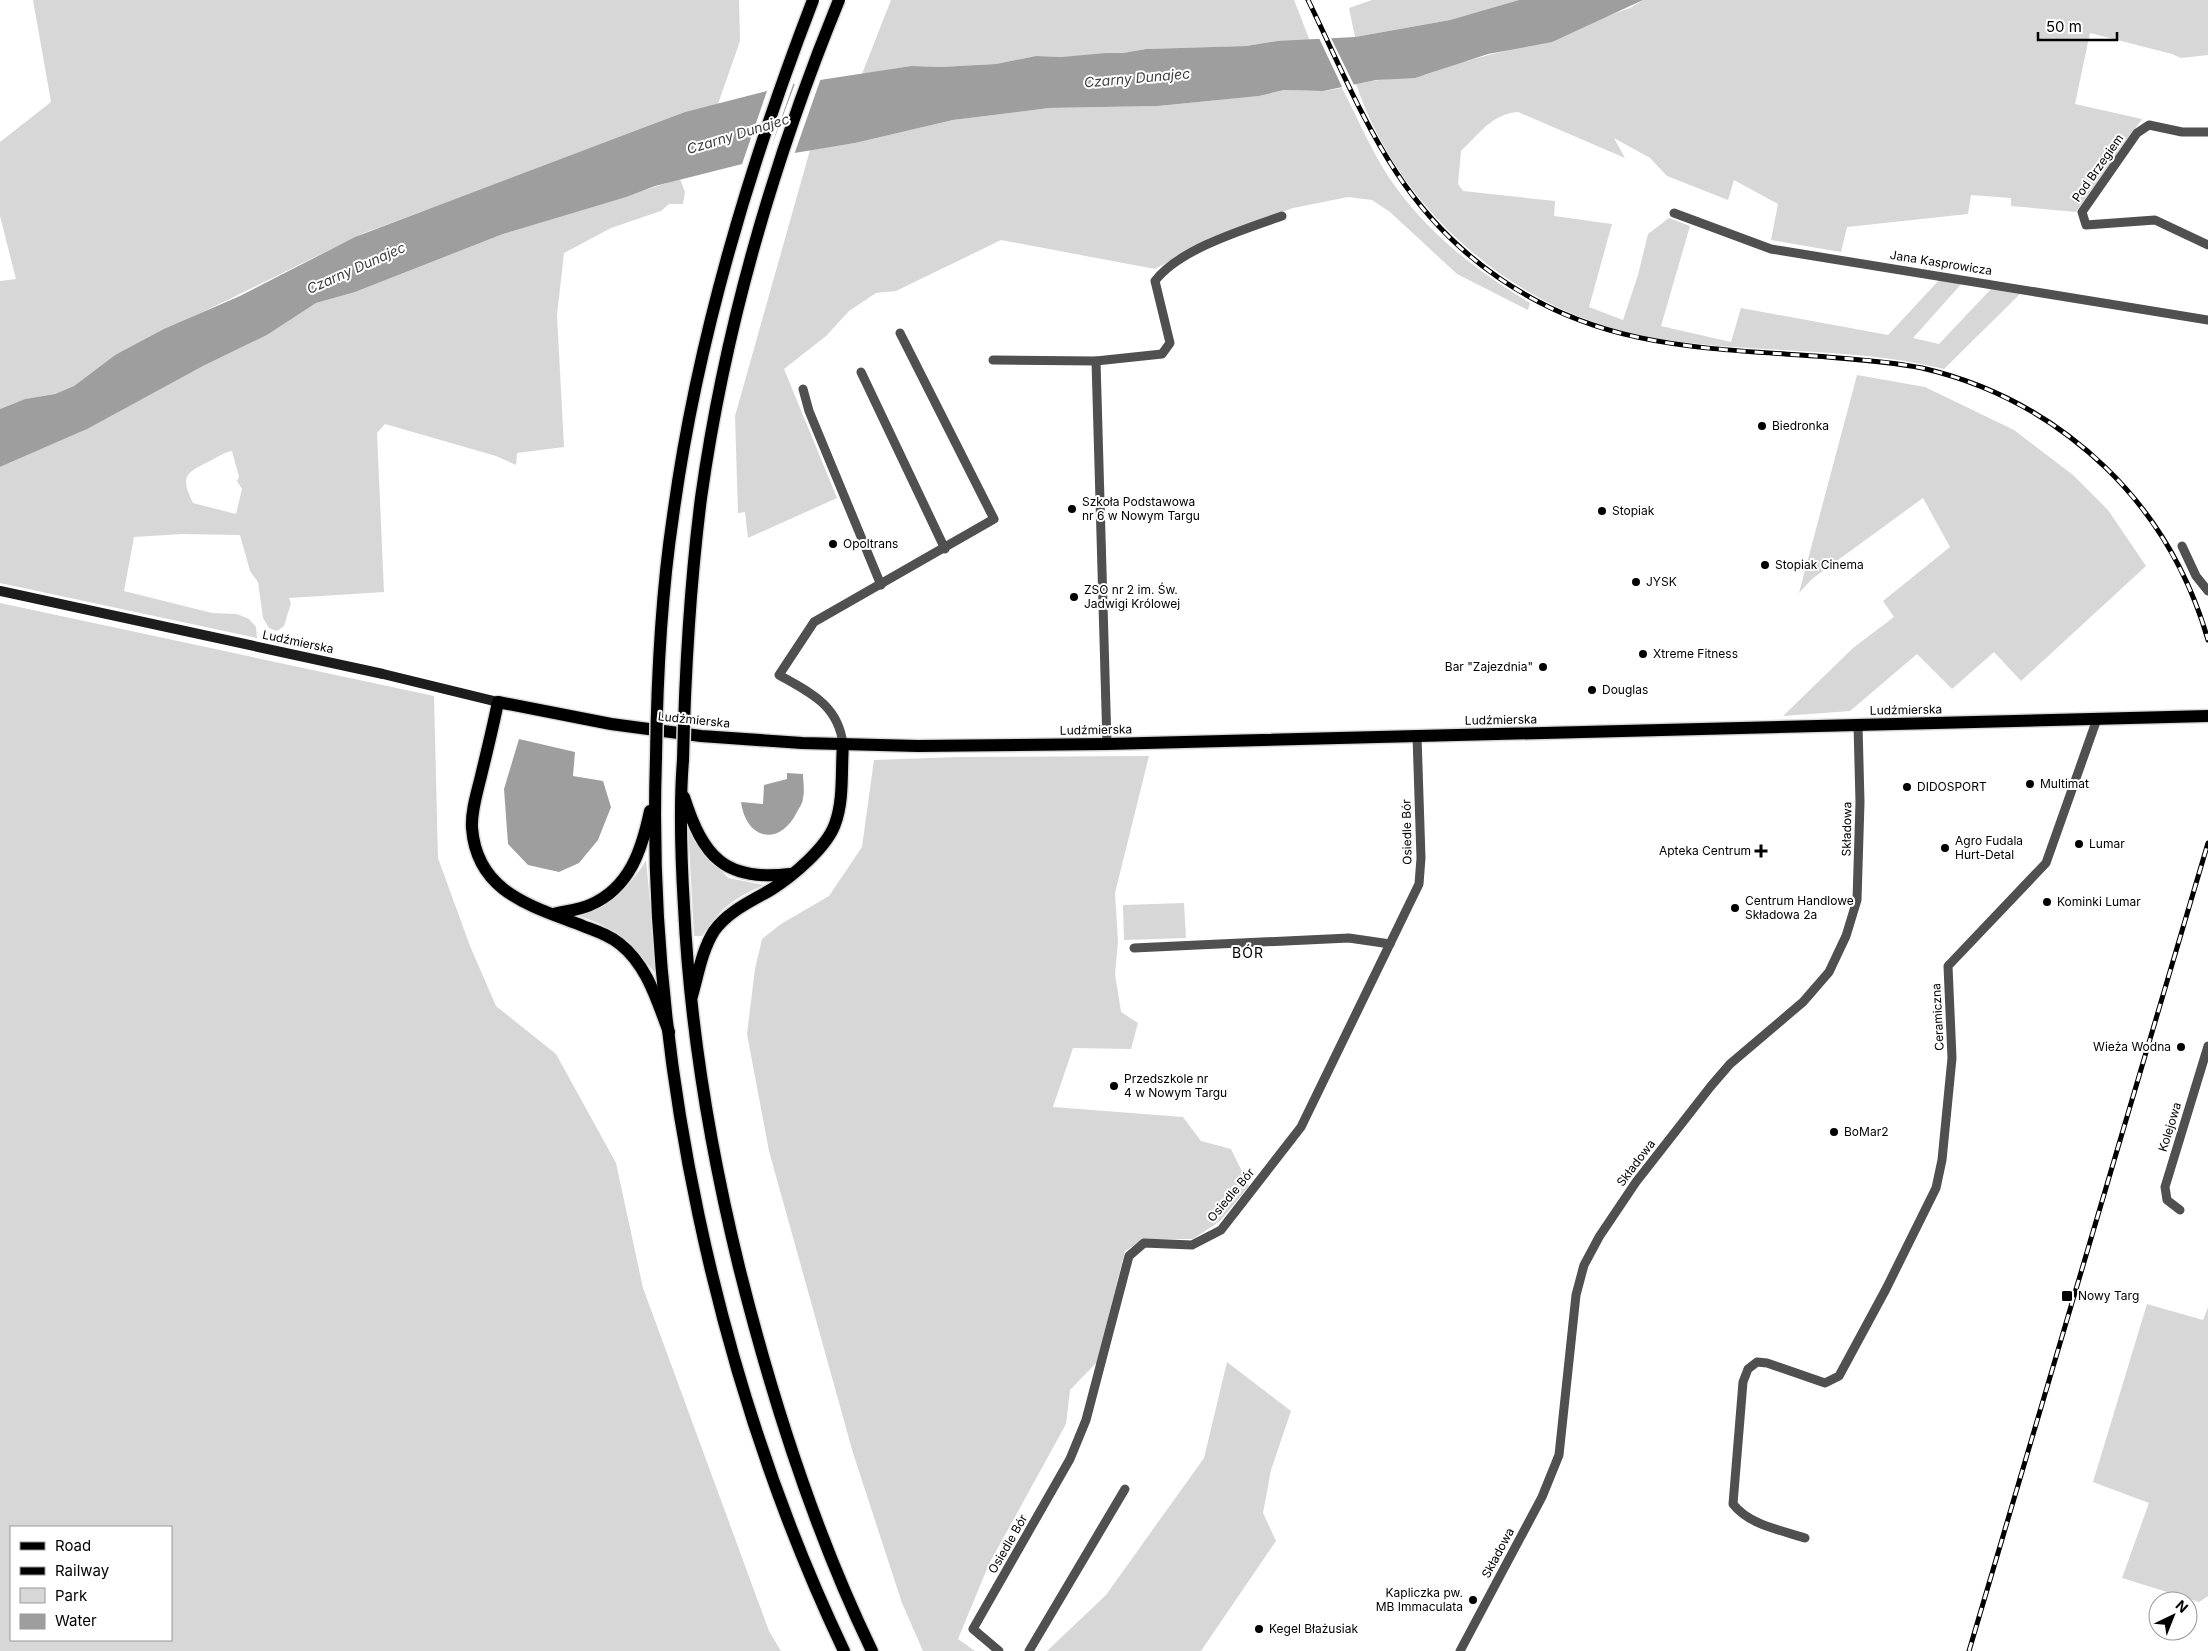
<svg xmlns="http://www.w3.org/2000/svg" width="2208" height="1651" viewBox="0 0 2208 1651" font-family="Inter,sans-serif">
<style>
.green{fill:#d7d7d7;fill-rule:evenodd}
.water{fill:#9e9e9e}
.pier{fill:#fff}
.lines{fill:none;stroke-linecap:round;stroke-linejoin:round}
.primary-casing{stroke:#dbdbdb;stroke-width:15}
.minor{stroke:#505050;stroke-width:9}
.secondary{stroke:#1d1d1d;stroke-width:10}
.primary{stroke:#000;stroke-width:12}
.rail-casing{stroke:#000;stroke-width:5}
.rail{stroke:#fff;stroke-width:3;stroke-dasharray:9;stroke-linecap:butt}
.primary-bridge-casing{stroke:#dbdbdb;stroke-width:15;stroke-linecap:butt}
.primary-bridge{stroke:#000;stroke-width:12}
.poi-dot{fill:#000;stroke:#fff;stroke-width:2}
.labels{text-anchor:middle;stroke-width:4;stroke-linejoin:round;paint-order:stroke}
.street-label{font-size:12px;fill:#000;stroke:#fff}
.poi-label{font-size:12px;fill:#000;stroke:#fff;text-anchor:start}
.water-label{font-size:14px;font-style:italic;fill:#3f3f3f;stroke:#fff}
.neighbourhood-label{font-size:14px;letter-spacing:1px;fill:#000;stroke:#fff}
</style>
<rect width="100%" height="100%" fill="#fff"/>
<g class="green">
<polygon points="33,0 739,0 740,41 718,104 685,112 582,153 364,233 115,355 74,386 55,394 25,399 0,409 0,281 16,279 0,216 0,142 51,102"/>
<polygon points="891,0 1294,0 1310,41 1277,41 1246,46 1146,49 1123,53 1061,57 1036,56 996,64 941,67 911,66 862,74"/>
<polygon points="1372,0 1519,0 1450,20 1355,37 1349,8"/>
<path d="M1643,0h565v55l-27,3 -9,-4 -82,-21 -15,71 67,15 -66,93 -65,-6v-8l-40,-3 -3,19 -121,13 -6,25 -70,-12 7,-36 -44,-24 -6,20 -61,-24 -17,-18 -36,-20 11,20 -107,-46c-26,2 -38,21 -57,39l-3,33 5,7 92,10 -1,15 58,8 -23,83 34,13 15,-45 10,-41 21,-16 21,8 -29,100 70,16 10,-34 147,27 53,-57 22,4 -50,56 26,6 53,-56 28,6 -76,75c-93,-23 -191,-15 -285,-30 -137,-22 -258,-123 -303,-255l15,-3 54,-6 34,-12 60,-16 111,-39z"/>
<path d="M1342,88c16,31 33,71 53,98 36,50 83,86 135,117l-2,7 -71,-36 -67,-62 -18,-12 -24,-3 -55,11 -42,15 -40,16 -56,30 -154,-29 -105,51 -20,2 -27,18 -23,25 -42,33 53,129 -89,40 -3,-26 -7,1 -3,-97 75,-266 45,-7 98,-23 96,-12 109,-2 101,-10 25,-6 39,1z"/>
<path d="M680,179l5,13 -2,12h-14l-8,7 -50,17 -47,25 -7,62 7,132 -47,6 -1,12 -20,-9 -111,-32 -8,9 7,159 -95,6 2,5 -7,23 -7,5 -8,-3 -6,-10 -5,-36 -8,-11 -10,-36 -58,-1 -48,3 -10,54 88,22 25,1 12,5 7,8 1,11 -257,-55v-116l80,-35 123,-66 64,-31 49,-32 39,-11 148,-58zM232,451l7,26 -2,4 5,8 -6,25 -43,-11c-13,-27 -8,-30 17,-42 8,-4 13,-8 22,-10z"/>
<polygon points="1857,375 1925,387 2014,430 2073,475 2108,510 2146,566 2021,681 1994,652 1952,689 1917,654 1850,711 1783,716 1853,648 1894,617 1883,601 1950,547 1923,498 1812,579 1799,593"/>
<path d="M0,603l434,93 4,162 32,88 26,60 60,48 60,109 27,125 126,343 12,20h-781zM11,1527h160v113h-160z"/>
<polygon points="1149,756 1115,893 1118,942 1115,974 1121,1012 1138,1023 1131,1049 1073,1048 1053,1107 1183,1117 1201,1141 1231,1149 1249,1186 1220,1221 1193,1239 1144,1239 1125,1251 1097,1362 1070,1390 1066,1424 989,1564 958,1639 975,1651 923,1651 902,1603 853,1453 769,1151 747,1034 755,969 762,939 781,924 829,896 862,847 874,760 961,757"/>
<path d="M688,825l10,21 30,32 36,7c-30,13 -44,23 -62,51h-8z"/>
<path d="M646,860l11,116c-23,-31 -40,-48 -78,-60 29,-10 52,-29 67,-56z"/>
<polygon points="1184,903 1186,938 1124,940 1123,905"/>
<polygon points="2147,1304 2203,1320 2208,1307 2208,1596 2199,1602 2122,1578 2149,1503 2093,1482"/>
<polygon points="1227,1362 1291,1411 1271,1470 1263,1513 1276,1541 1201,1651 1047,1651 1106,1595 1204,1458"/>
</g>
<g class="water">
<polygon points="1519,0 1643,0 1552,42 1488,54 1415,78 1376,80 1323,91 1284,90 1259,96 1158,106 1049,108 953,120 855,143 770,157 655,186 626,197 503,234 355,292 316,303 267,335 203,366 87,429 0,467 0,409 25,399 55,394 74,386 115,355 164,329 240,296 355,237 685,112 794,84 911,66 941,67 996,64 1036,56 1061,57 1106,53 1123,53 1146,49 1246,46 1277,41 1355,37 1450,20"/>
<polygon points="519,739 575,752 573,776 603,781 611,807 598,840 579,863 559,872 528,865 508,844 504,789"/>
<path d="M787,773l16,1c0,8 2,16 0,24 0,5 -4,10 -6,14 -18,36 -51,27 -56,-10l22,2 1,-19 23,-6z"/>
</g>
<g class="pier">
<polygon points="1318,36 1330,36 1355,87 1344,91"/>
<polygon points="821,78 794,155 741,167 768,88 794,82 769,153 796,81"/>
</g>
<g class="lines">
<defs>
<g id="primary">
<path d="M656,758c-10,296 61,626 188,893"/>
<path d="M683,760c-4,49 -2,98 1,147 6,123 26,241 55,360 33,132 74,262 133,384"/>
<path d="M684,797c19,59 40,85 106,77"/>
<path d="M553,914c12,-3 26,-4 37,-9 40,-17 52,-56 60,-94"/>
<path d="M692,996c6,-21 10,-46 22,-65 14,-20 38,-30 58,-42 21,-13 55,-42 63,-65 9,-24 6,-54 8,-80"/>
<path d="M669,1032c-12,-31 -22,-67 -49,-88 -11,-9 -24,-13 -37,-18 -51,-20 -106,-33 -111,-98 -1,-17 5,-35 9,-52 6,-25 12,-49 17,-74l113,22 90,12 101,7 116,3 189,-2 1101,-28"/>
</g>
</defs>
<use href="#primary" class="primary-casing"/>
<g class="minor">
<polyline points="2208,132 2182,132 2149,125 2137,133 2082,212 2086,225 2155,220 2208,245"/>
<polyline points="1674,213 1771,249 2208,320"/>
<path d="M993,360l103,1 66,-7 8,-11 -15,-62c24,-32 90,-52 127,-65"/>
<polyline points="1096,361 1107,744"/>
<polyline points="861,372 945,549"/>
<polyline points="803,389 809,411 881,585"/>
<polyline points="2182,546 2196,576 2208,591"/>
<path d="M843,744c-5,-39 -32,-51 -64,-69l35,-53 180,-103 -94,-186"/>
<polyline points="1134,948 1349,938 1390,944"/>
<polyline points="2180,1210 2167,1200 2165,1187 2208,1046"/>
<path d="M1805,1538c-24,-8 -56,-13 -72,-34l10,-122 5,-13 9,-7 10,1 58,20 14,-7 47,-87 50,-101 6,-28 10,-102 -4,-92 98,-103 51,-144"/>
<polyline points="999,1651 973,1629 1070,1459 1086,1420 1129,1256 1144,1243 1192,1245 1221,1230 1301,1127 1419,884 1421,858 1417,736"/>
<polyline points="1029,1651 1125,1489"/>
<polyline points="1460,1651 1542,1497 1559,1455 1576,1295 1584,1265 1599,1237 1636,1182 1711,1086 1730,1064 1803,1002 1829,972 1846,936 1857,900 1860,802 1858,725"/>
</g>
<polyline class="secondary" points="0,591 383,674 498,702"/>
<use href="#primary" class="primary"/>
<defs>
<g id="rail">
<path d="M1308,0c53,109 86,206 191,278 100,69 199,70 316,78 36,3 72,5 107,12 69,16 132,50 183,99 49,47 84,107 103,173"/>
<polyline points="1969,1651 2208,843"/>
</g>
</defs>
<use href="#rail" class="rail-casing"/>
<use href="#rail" class="rail"/>
<defs>
<g id="primary-bridge">
<path d="M656,758c1,-81 5,-162 17,-242 24,-177 76,-350 140,-516"/>
<path d="M683,760c2,-88 7,-175 18,-262 24,-171 73,-339 138,-498"/>
</g>
</defs>
<use href="#primary-bridge" class="primary-bridge-casing"/>
<use href="#primary-bridge" class="primary-bridge"/>
</g>
<g class="poi-dot">
<circle cx="1762" cy="426" r="5"/>
<circle cx="1072" cy="509" r="5"/>
<circle cx="1602" cy="511" r="5"/>
<circle cx="833" cy="544" r="5"/>
<circle cx="1765" cy="565" r="5"/>
<circle cx="1636" cy="582" r="5"/>
<circle cx="1074" cy="597" r="5"/>
<circle cx="1643" cy="654" r="5"/>
<circle cx="1543" cy="667" r="5"/>
<circle cx="1592" cy="690" r="5"/>
<circle cx="2030" cy="784" r="5"/>
<circle cx="1907" cy="787" r="5"/>
<circle cx="2079" cy="844" r="5"/>
<circle cx="1945" cy="848" r="5"/>
<path d="M1758.5 843.5h5v5h5v5h-5v5h-5v-5h-5v-5h5z"/>
<circle cx="2047" cy="902" r="5"/>
<circle cx="1735" cy="908" r="5"/>
<circle cx="2181" cy="1047" r="5"/>
<circle cx="1114" cy="1086" r="5"/>
<circle cx="1834" cy="1132" r="5"/>
<rect x="2061" y="1290" width="12" height="12" rx="2.5"/>
<circle cx="1473" cy="1600" r="5"/>
<circle cx="1259" cy="1629" r="5"/>
</g>
<g class="labels">
<g class="street-label">
<text transform="translate(2098 168) rotate(-55)" y="4">Pod Brzegiem</text>
<text transform="translate(1941 263) rotate(9)" y="4">Jana Kasprowicza</text>
<text transform="translate(298 642) rotate(12)" y="4">Ludźmierska</text>
<text transform="translate(1906 710) rotate(-1)" y="4">Ludźmierska</text>
<text transform="translate(694 720) rotate(6)" y="4">Ludźmierska</text>
<text transform="translate(1501 720) rotate(-1)" y="4">Ludźmierska</text>
<text transform="translate(1096 730) rotate(-1)" y="4">Ludźmierska</text>
<text transform="translate(1847 829) rotate(-89)" y="4">Składowa</text>
<text transform="translate(1407 832) rotate(-91)" y="4">Osiedle Bór</text>
<text transform="translate(1938 1017) rotate(-93)" y="4">Ceramiczna</text>
<text transform="translate(2170 1127) rotate(-73)" y="4">Kolejowa</text>
<text transform="translate(1636 1163) rotate(-53)" y="4">Składowa</text>
<text transform="translate(1231 1195) rotate(-50)" y="4">Osiedle Bór</text>
<text transform="translate(1008 1544) rotate(-60)" y="4">Osiedle Bór</text>
<text transform="translate(1498 1553) rotate(-62)" y="4">Składowa</text>
</g>
<g class="poi-label">
<text x="1772" y="430">Biedronka</text>
<text x="1082" y="506">Szkoła Podstawowa<tspan x="1082" dy="14">nr 6 w Nowym Targu</tspan></text>
<text x="1612" y="515">Stopiak</text>
<text x="843" y="548">Opoltrans</text>
<text x="1775" y="569">Stopiak Cinema</text>
<text x="1646" y="586">JYSK</text>
<text x="1084" y="594">ZSO nr 2 im. Św.<tspan x="1084" dy="14">Jadwigi Królowej</tspan></text>
<text x="1653" y="658">Xtreme Fitness</text>
<text x="1533" y="671" text-anchor="end">Bar "Zajezdnia"</text>
<text x="1602" y="694">Douglas</text>
<text x="2040" y="788">Multimat</text>
<text x="1917" y="791">DIDOSPORT</text>
<text x="1955" y="845">Agro Fudala<tspan x="1955" dy="14">Hurt-Detal</tspan></text>
<text x="2089" y="848">Lumar</text>
<text x="1751" y="855" text-anchor="end">Apteka Centrum</text>
<text x="1745" y="905">Centrum Handlowe<tspan x="1745" dy="14">Składowa 2a</tspan></text>
<text x="2057" y="906">Kominki Lumar</text>
<text x="2171" y="1051" text-anchor="end">Wieża Wodna</text>
<text x="1124" y="1083">Przedszkole nr<tspan x="1124" dy="14">4 w Nowym Targu</tspan></text>
<text x="1844" y="1136">BoMar2</text>
<text x="2078" y="1300">Nowy Targ</text>
<text x="1463" y="1597" text-anchor="end">Kapliczka pw.<tspan x="1463" dy="14">MB Immaculata</tspan></text>
<text x="1269" y="1633">Kegel Błażusiak</text>
</g>
<g class="water-label">
<text transform="translate(1137 78) rotate(-5)" y="5">Czarny Dunajec</text>
<text transform="translate(738 134) rotate(-17)" y="5">Czarny Dunajec</text>
<text transform="translate(356 268) rotate(-24)" y="5">Czarny Dunajec</text>
</g>
<g class="neighbourhood-label">
<text x="1248" y="958">BÓR</text>
</g>
</g>
<rect x="10" y="1526" width="162" height="115" fill="#ffffff" stroke="#999999"/>
<rect x="20" y="1542" width="25" height="8" fill="#000000" stroke="#999999"/>
<text x="55" y="1551" font-size="15" fill="#000000">Road</text>
<rect x="20" y="1567" width="25" height="8" fill="#000000" stroke="#999999"/>
<text x="55" y="1576" font-size="15" fill="#000000">Railway</text>
<rect x="20" y="1588" width="25" height="15" fill="#d7d7d7" stroke="#999999"/>
<text x="55" y="1601" font-size="15" fill="#000000">Park</text>
<rect x="20" y="1614" width="25" height="15" fill="#9e9e9e" stroke="#999999"/>
<text x="55" y="1626" font-size="15" fill="#000000">Water</text>
<g transform="translate(2173 1616) rotate(43)"><circle r="24" fill="#ffffff" stroke="#999999"/>
<path d="M0-4L9 19L0 12L-9 19Z" fill="#000000"/>
<text y="-8" font-size="14" font-weight="bold" text-anchor="middle" fill="#000000">N</text>
</g>
<path d="M2038 32v8h79v-8" fill="none" stroke="#000000" stroke-width="2.5"/>
<text x="2046" y="32" font-size="15" fill="#000000" stroke="#ffffff" stroke-width="4" paint-order="stroke">50 m</text>
</svg>
